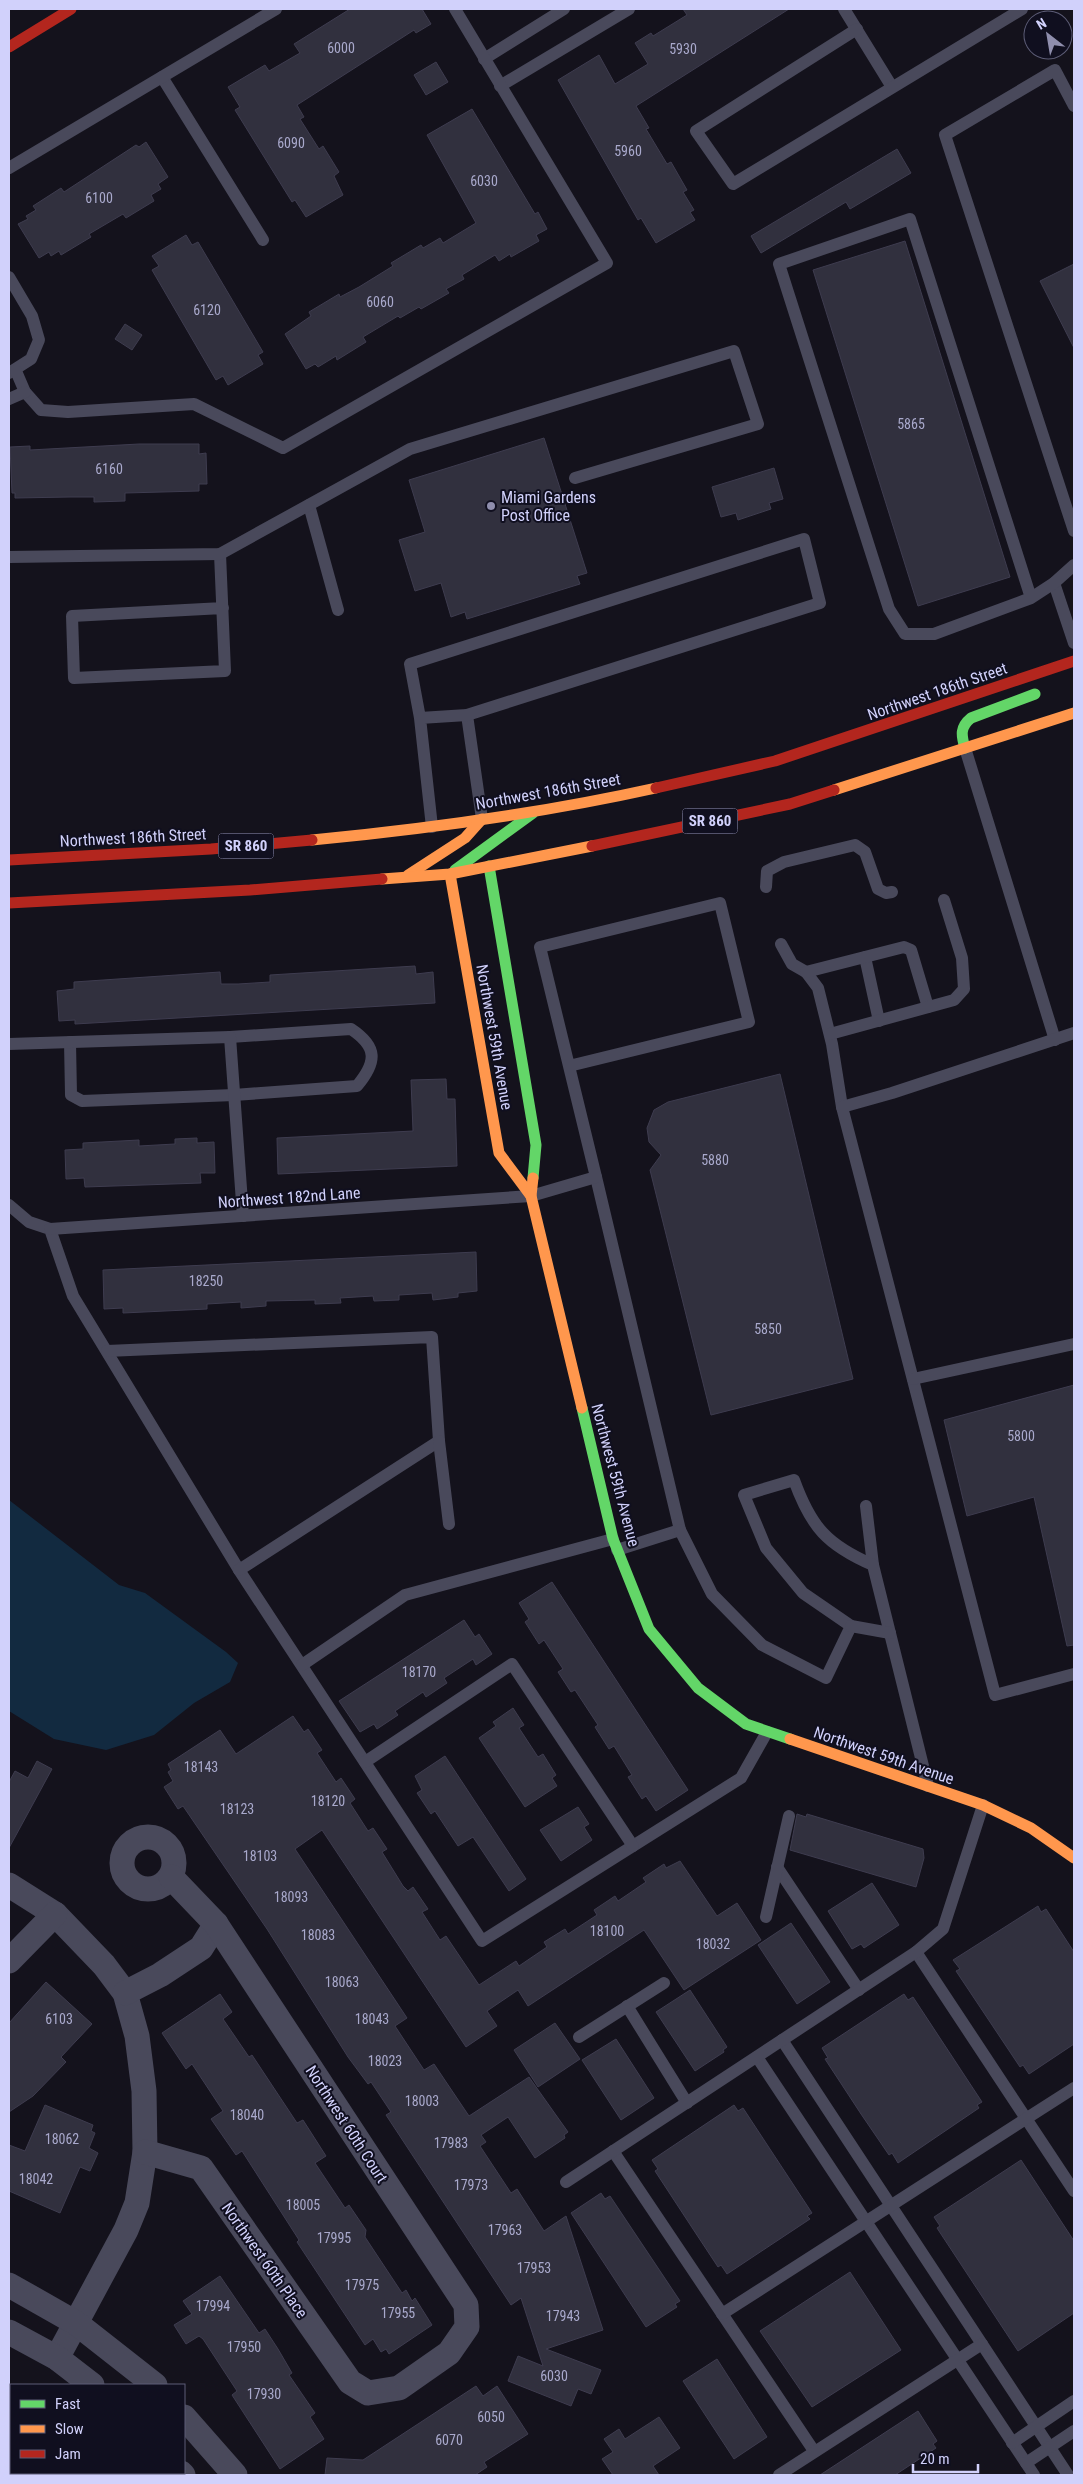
<svg xmlns="http://www.w3.org/2000/svg" width="1083" height="2484" viewBox="0 0 1083 2484" font-family="'Roboto Condensed',sans-serif">
<style>
.water{fill:#122a40}
.building{fill:#31303e;stroke:#3e3c4f}
.lines{fill:none;stroke-linecap:round;stroke-linejoin:round}
.lane{stroke:#49495b;stroke-width:12}
.street{stroke:#49495b;stroke-width:25}
.fast{stroke:#63d668;stroke-width:11}
.slow{stroke:#ff974d;stroke-width:11}
.jam{stroke:#b3261e;stroke-width:11}
.poi-dot{fill:#8f8ead;stroke:#100f1f;stroke-width:2}
.labels{text-anchor:middle;stroke-width:4;stroke-linejoin:round;paint-order:stroke}
.number-label{font-size:14px;fill:#a9a9cc}
.shield{fill:#100f1f;stroke:#9797b9;stroke-width:1}
.shield-label{font-size:15px;font-weight:bold;fill:#d1d1fb}
.poi-label{font-size:16px;fill:#d1d1fb;stroke:#100f1f;text-anchor:start}
.street-label{font-size:16px;fill:#d1d1fb;stroke:#100f1f}
</style>
<rect width="100%" height="100%" fill="#14121c"/>
<polygon class="water" points="9,1500 119,1585 145,1593 226,1652 238,1663 230,1682 194,1703 154,1735 106,1750 54,1739 9,1711"/>
<g class="building">
<polygon points="350,9 422,9 431,24 416,33 414,30 297,105 304,117 300,119 319,149 323,146 339,172 334,176 343,195 306,217 295,200 292,202 235,110 240,107 228,87 265,65 269,71 300,53 294,44"/>
<polygon points="683,9 789,9 636,106 649,128 646,129 667,164 671,162 687,190 683,192 694,210 690,212 695,220 656,243 641,218 638,220 558,80 599,55 615,84 648,64 635,43 651,33 653,36 687,15"/>
<polygon points="436,62 448,82 426,95 414,75"/>
<polygon points="472,109 535,214 538,212 547,229 536,235 539,241 511,257 510,254 499,261 495,255 462,275 464,279 446,289 449,293 421,309 419,307 400,318 398,316 363,337 366,342 337,360 336,356 318,367 315,364 306,369 285,334 311,316 309,312 339,294 340,297 359,287 393,266 391,263 421,245 423,248 440,238 443,243 476,223 427,135"/>
<polygon points="146,142 168,177 158,184 161,189 151,195 154,201 126,218 123,214 89,234 91,237 61,255 59,251 51,256 49,252 39,258 18,224 28,219 26,216 36,210 33,206 61,188 64,192 136,145 139,147"/>
<polygon points="897,149 911,173 850,209 846,202 761,253 751,236"/>
<polygon points="186,235 192,245 198,242 263,352 258,355 263,364 228,385 223,376 216,380 152,270 159,266 152,256"/>
<polygon points="905,241 1010,577 918,606 813,270"/>
<polygon points="1074,264 1074,348 1040,281"/>
<polygon points="125,324 142,335 132,350 115,339"/>
<polygon points="544,438 587,573 577,576 580,584 467,619 465,612 451,617 441,583 415,591 399,540 425,532 409,480"/>
<polygon points="139,444 199,444 199,454 206,453 207,484 199,484 199,491 125,493 125,501 94,502 94,497 70,497 15,498 15,493 12,493 10,447 30,446 30,450"/>
<polygon points="774,468 783,499 769,503 771,509 738,520 736,513 721,517 712,487"/>
<polygon points="415,966 416,974 433,972 435,1003 75,1024 75,1020 59,1021 57,991 74,989 74,982 220,972 221,984 238,984 270,982 270,975"/>
<polygon points="780,1074 853,1379 711,1415 650,1170 661,1155 649,1142 647,1128 654,1110 668,1102"/>
<polygon points="446,1079 447,1099 455,1099 457,1166 278,1174 277,1138 413,1131 411,1080"/>
<polygon points="197,1138 197,1143 214,1142 215,1173 200,1173 201,1183 85,1187 84,1178 66,1179 65,1150 83,1149 83,1143 139,1140 139,1146 175,1144 175,1139"/>
<polygon points="476,1252 477,1291 458,1293 458,1297 433,1300 432,1293 399,1295 399,1300 374,1301 373,1296 340,1298 341,1303 315,1304 315,1300 266,1301 266,1306 241,1308 241,1302 207,1304 207,1309 123,1313 123,1308 104,1309 103,1270"/>
<polygon points="1074,1385 1074,1645 1067,1646 1034,1497 967,1516 944,1420"/>
<polygon points="552,1582 688,1790 656,1811 646,1796 642,1799 628,1777 632,1775 614,1746 609,1749 595,1727 598,1725 575,1690 571,1692 558,1672 563,1669 544,1640 539,1644 525,1622 529,1619 519,1603"/>
<polygon points="464,1620 475,1637 479,1634 492,1654 476,1665 473,1659 444,1678 447,1683 426,1697 423,1692 395,1711 398,1715 377,1729 374,1724 360,1732 339,1701"/>
<polygon points="513,1708 524,1725 519,1728 538,1757 543,1754 556,1775 552,1778 557,1786 525,1807 479,1738 496,1726 493,1722"/>
<polygon points="293,1716 304,1732 308,1729 322,1750 317,1753 336,1782 341,1778 355,1799 350,1803 368,1831 373,1828 387,1849 382,1852 403,1886 408,1891 413,1887 428,1909 422,1912 440,1940 446,1936 479,1985 516,1961 519,1966 547,1947 544,1942 565,1929 568,1934 597,1915 594,1910 615,1896 618,1901 646,1882 643,1878 664,1864 666,1868 680,1861 717,1916 737,1903 761,1940 684,1990 644,1930 528,2006 518,1990 487,2011 497,2026 466,2047 322,1830 295,1849 407,2018 395,2026 424,2070 434,2064 469,2116 529,2077 568,2132 564,2135 565,2138 535,2158 508,2117 481,2135 486,2142 480,2146 511,2193 517,2189 544,2231 566,2216 603,2330 546,2349 601,2370 591,2394 578,2389 571,2406 508,2381 518,2356 543,2366 521,2298 511,2305 386,2115 391,2112 371,2082 368,2084 348,2057 267,1929 183,1806 178,1809 164,1787 173,1781 168,1772 171,1770 168,1764 220,1730 236,1754"/>
<polygon points="445,1756 526,1879 509,1891 473,1837 458,1846 435,1811 431,1814 417,1793 422,1790 415,1776"/>
<polygon points="37,1761 52,1769 9,1848 9,1782 15,1771 28,1778"/>
<polygon points="578,1807 589,1824 584,1827 592,1840 561,1861 540,1830"/>
<polygon points="797,1814 806,1817 807,1814 923,1849 924,1858 916,1887 790,1850"/>
<polygon points="872,1883 899,1925 864,1948 861,1944 852,1949 828,1911"/>
<polygon points="1038,1906 1041,1912 1046,1909 1074,1952 1074,2044 1029,2074 1023,2065 1020,2067 956,1971 960,1969 953,1960"/>
<polygon points="791,1923 830,1982 797,2004 758,1945"/>
<polygon points="46,1982 92,2024 61,2057 66,2062 33,2096 9,2112 9,2023"/>
<polygon points="690,1990 727,2047 723,2050 724,2052 695,2071 656,2012"/>
<polygon points="220,1994 232,2012 223,2019 249,2057 252,2055 297,2123 303,2120 326,2156 315,2163 345,2208 349,2205 366,2230 365,2237 402,2293 406,2290 412,2301 415,2298 432,2325 389,2354 386,2349 381,2352 373,2339 365,2345 297,2242 299,2240 242,2151 236,2155 211,2119 223,2111 192,2064 186,2069 162,2033"/>
<polygon points="904,1994 908,2000 913,1997 982,2102 977,2105 979,2108 898,2163 892,2153 889,2155 861,2114 825,2059 828,2058 822,2048"/>
<polygon points="555,2023 580,2059 538,2087 514,2050"/>
<polygon points="616,2039 654,2098 621,2120 582,2060"/>
<polygon points="45,2105 93,2125 91,2131 95,2133 89,2148 98,2153 90,2171 80,2167 60,2213 9,2191 9,2145 25,2151"/>
<polygon points="734,2105 738,2111 743,2108 812,2213 807,2216 810,2219 727,2274 721,2265 718,2267 691,2226 655,2171 658,2169 652,2160"/>
<polygon points="1021,2160 1074,2241 1074,2313 1018,2351 937,2228 940,2226 934,2217"/>
<polygon points="601,2193 605,2199 610,2196 680,2301 675,2304 677,2307 646,2327 571,2213"/>
<polygon points="850,2272 901,2350 812,2407 760,2331"/>
<polygon points="220,2276 259,2333 265,2329 278,2349 292,2373 289,2375 315,2413 310,2417 324,2439 280,2469 232,2395 237,2391 203,2339 199,2336 186,2344 174,2325 192,2314 183,2301"/>
<polygon points="717,2359 767,2437 734,2459 683,2381"/>
<polygon points="476,2386 483,2396 497,2386 528,2434 484,2462 487,2467 475,2475 325,2475 327,2458 363,2460"/>
<polygon points="918,2411 937,2441 933,2444 936,2448 895,2475 820,2475"/>
<polygon points="659,2417 680,2448 653,2466 659,2475 613,2475 602,2459 613,2452 604,2439 619,2429 625,2439"/>
</g>
<g class="lines">
<g class="lane">
<polyline points="844,9 892,87"/>
<polyline points="857,29 696,131 733,184 1022,9"/>
<polyline points="484,59 564,9"/>
<polyline points="162,77 263,240"/>
<polyline points="500,86 629,9"/>
<polyline points="1074,106 1055,70 945,135 1074,531"/>
<polyline points="9,168 276,9"/>
<polyline points="9,277 32,316 39,340 31,359 9,373"/>
<polyline points="16,371 25,392 41,410 68,412 194,404 283,448 607,263 455,9"/>
<polyline points="9,399 25,392"/>
<polyline points="309,505 338,610"/>
<polyline points="220,554 225,671 74,678 72,616 223,608"/>
<polyline points="9,557 220,554 410,449 734,351 758,424 575,478"/>
<polyline points="1054,583 1074,643"/>
<polyline points="1031,598 934,634 905,634 889,609 779,264 910,219 1031,598 1054,583 1074,565"/>
<polyline points="467,715 482,819"/>
<polyline points="420,718 467,715 820,603 804,539 410,664 420,718 432,827"/>
<polyline points="965,748 1055,1040"/>
<polyline points="766,887 767,871 784,862 855,845 865,852 878,889 886,893 892,892"/>
<polyline points="781,944 792,964 806,972 818,988 832,1044 842,1107"/>
<polyline points="865,957 879,1021"/>
<polyline points="806,972 904,947 911,950 928,1007"/>
<polyline points="1074,1033 892,1093 842,1107 995,1695 1074,1674"/>
<polyline points="830,1034 954,1000 964,989 962,958 944,900"/>
<path d="M70,1042l1,53 11,6 152,-6 123,-9c20,-24 21,-39 -6,-57l-121,8"/>
<polyline points="9,1044 230,1037 243,1216"/>
<polyline points="596,1177 680,1530 617,1550"/>
<polyline points="9,1205 29,1222 50,1229 73,1296 239,1570 482,1941 741,1778 767,1732"/>
<polyline points="50,1229 531,1196 596,1177 540,947 720,903 749,1022 569,1066"/>
<polyline points="107,1351 432,1337 439,1441 239,1570"/>
<polyline points="913,1379 1074,1344"/>
<polyline points="439,1441 449,1524"/>
<polyline points="866,1506 873,1565"/>
<path d="M680,1530l32,64 50,51 64,33 25,-52 -48,-33 -37,-45 -22,-53 50,-15c17,47 33,65 79,85l55,221"/>
<polyline points="851,1626 890,1633"/>
<polyline points="302,1665 405,1595 613,1539"/>
<polyline points="365,1762 512,1664 633,1846"/>
<polyline points="777,1867 859,1990"/>
<polyline points="766,1917 789,1816"/>
<polyline points="916,1952 1074,2191"/>
<polyline points="627,2006 687,2103"/>
<polyline points="579,2037 664,1983"/>
<polyline points="782,2040 1068,2475"/>
<polyline points="757,2057 1034,2475"/>
<polyline points="613,2151 814,2451"/>
<polyline points="566,2182 916,1952 943,1929 983,1805"/>
<polyline points="722,2314 1074,2088"/>
<polyline points="1012,2443 1074,2401"/>
<polyline points="1026,2463 1074,2431"/>
<polyline points="779,2475 982,2344"/>
</g>
<g class="street">
<circle cx="148" cy="1863" r="26"/>
<polyline points="9,1885 55,1914 104,1965 125,1993 137,2036 144,2091 145,2152 137,2203 126,2230 57,2358"/>
<polyline points="9,1961 55,1914"/>
<polyline points="125,1993 160,1975 201,1948 216,1924"/>
<polyline points="145,2152 201,2168 350,2382 368,2393 399,2388 449,2353 467,2327 466,2305 216,1924 171,1877"/>
<polyline points="9,2285 76,2323 155,2385"/>
<polyline points="9,2332 57,2358 92,2385"/>
<polyline points="184,2417 235,2475"/>
<polyline points="181,2473 183,2475"/>
</g>
<g class="fast">
<path d="M965,748c-4,-13 -5,-21 6,-30l64,-24"/>
<polyline points="489,866 536,1145 533,1178"/>
<polyline points="455,870 533,813"/>
<polyline points="582,1408 613,1539 649,1629 698,1688 746,1724 790,1739"/>
</g>
<g class="slow">
<polyline points="834,790 1074,713"/>
<path d="M312,840c115,-11 231,-27 344,-52"/>
<polyline points="450,874 499,1153 531,1196"/>
<polyline points="408,875 465,838 482,819"/>
<polyline points="382,879 450,874 592,846"/>
<polyline points="533,1178 531,1196 582,1408"/>
<polyline points="790,1739 983,1805 1031,1828 1074,1858"/>
</g>
<g class="jam">
<polyline points="9,47 71,9"/>
<polyline points="656,788 775,761 1074,661"/>
<polyline points="592,846 790,804 834,790"/>
<polyline points="9,860 211,849 312,840"/>
<polyline points="9,903 250,890 382,879"/>
</g>
</g>
<circle class="poi-dot" cx="491" cy="506" r="5"/>
<g class="labels">
<g class="number-label">
<text x="341" y="53">6000</text>
<text x="683" y="54">5930</text>
<text x="291" y="148">6090</text>
<text x="628" y="156">5960</text>
<text x="484" y="186">6030</text>
<text x="99" y="203">6100</text>
<text x="380" y="307">6060</text>
<text x="207" y="315">6120</text>
<text x="911" y="429">5865</text>
<text x="109" y="474">6160</text>
<text x="715" y="1165">5880</text>
<text x="206" y="1286">18250</text>
<text x="768" y="1334">5850</text>
<text x="1021" y="1441">5800</text>
<text x="419" y="1677">18170</text>
<text x="201" y="1772">18143</text>
<text x="328" y="1806">18120</text>
<text x="237" y="1814">18123</text>
<text x="260" y="1861">18103</text>
<text x="291" y="1902">18093</text>
<text x="607" y="1936">18100</text>
<text x="318" y="1940">18083</text>
<text x="713" y="1949">18032</text>
<text x="342" y="1987">18063</text>
<text x="59" y="2024">6103</text>
<text x="372" y="2024">18043</text>
<text x="385" y="2066">18023</text>
<text x="422" y="2106">18003</text>
<text x="247" y="2120">18040</text>
<text x="62" y="2144">18062</text>
<text x="451" y="2148">17983</text>
<text x="36" y="2184">18042</text>
<text x="471" y="2190">17973</text>
<text x="303" y="2210">18005</text>
<text x="505" y="2235">17963</text>
<text x="334" y="2243">17995</text>
<text x="534" y="2273">17953</text>
<text x="362" y="2290">17975</text>
<text x="213" y="2311">17994</text>
<text x="398" y="2318">17955</text>
<text x="563" y="2321">17943</text>
<text x="244" y="2352">17950</text>
<text x="554" y="2381">6030</text>
<text x="264" y="2399">17930</text>
<text x="491" y="2422">6050</text>
<text x="449" y="2445">6070</text>
</g>
<g class="shield">
<rect x="682.5" y="808.5" width="55" height="25" rx="4"/>
<rect x="218.5" y="833.5" width="55" height="25" rx="4"/>
</g>
<g class="shield-label">
<text x="710" y="826">SR 860</text>
<text x="246" y="851">SR 860</text>
</g>
<g class="poi-label">
<text x="501" y="503">Miami Gardens<tspan x="501" dy="18">Post Office</tspan></text>
</g>
<g class="street-label">
<text transform="translate(937 691) rotate(-19)" y="6">Northwest 186th Street</text>
<text transform="translate(548 791) rotate(-10)" y="6">Northwest 186th Street</text>
<text transform="translate(133 837) rotate(-3)" y="6">Northwest 186th Street</text>
<text transform="translate(495 1037) rotate(80)" y="6">Northwest 59th Avenue</text>
<text transform="translate(289 1197) rotate(-4)" y="6">Northwest 182nd Lane</text>
<text transform="translate(616 1475) rotate(75)" y="6">Northwest 59th Avenue</text>
<text transform="translate(884 1755) rotate(19)" y="6">Northwest 59th Avenue</text>
<text transform="translate(347 2124) rotate(57)" y="6">Northwest 60th Court</text>
<text transform="translate(265 2260) rotate(55)" y="6">Northwest 60th Place</text>
</g>
</g>
<rect width="1083" height="2484" fill="none" stroke="#d1d1fb" stroke-width="20"/>
<rect x="10" y="2384" width="175" height="90" fill="#100f1f" stroke="#5d5d77"/>
<rect x="20" y="2400" width="25" height="8" fill="#63d668" stroke="#5d5d77"/>
<text x="55" y="2409" font-size="15" fill="#d1d1fb">Fast</text>
<rect x="20" y="2425" width="25" height="8" fill="#ff974d" stroke="#5d5d77"/>
<text x="55" y="2434" font-size="15" fill="#d1d1fb">Slow</text>
<rect x="20" y="2450" width="25" height="8" fill="#b3261e" stroke="#5d5d77"/>
<text x="55" y="2459" font-size="15" fill="#d1d1fb">Jam</text>
<g transform="translate(1048 35) rotate(329)"><circle r="24" fill="#100f1f" stroke="#5d5d77"/>
<path d="M0-4L9 19L0 12L-9 19Z" fill="#8f8ead"/>
<text y="-8" font-size="14" font-weight="bold" text-anchor="middle" fill="#d1d1fb">N</text>
</g>
<path d="M913 2464v8h65v-8" fill="none" stroke="#d1d1fb" stroke-width="2.5"/>
<text x="920" y="2464" font-size="15" fill="#d1d1fb" stroke="#100f1f" stroke-width="4" paint-order="stroke">20 m</text>
</svg>
